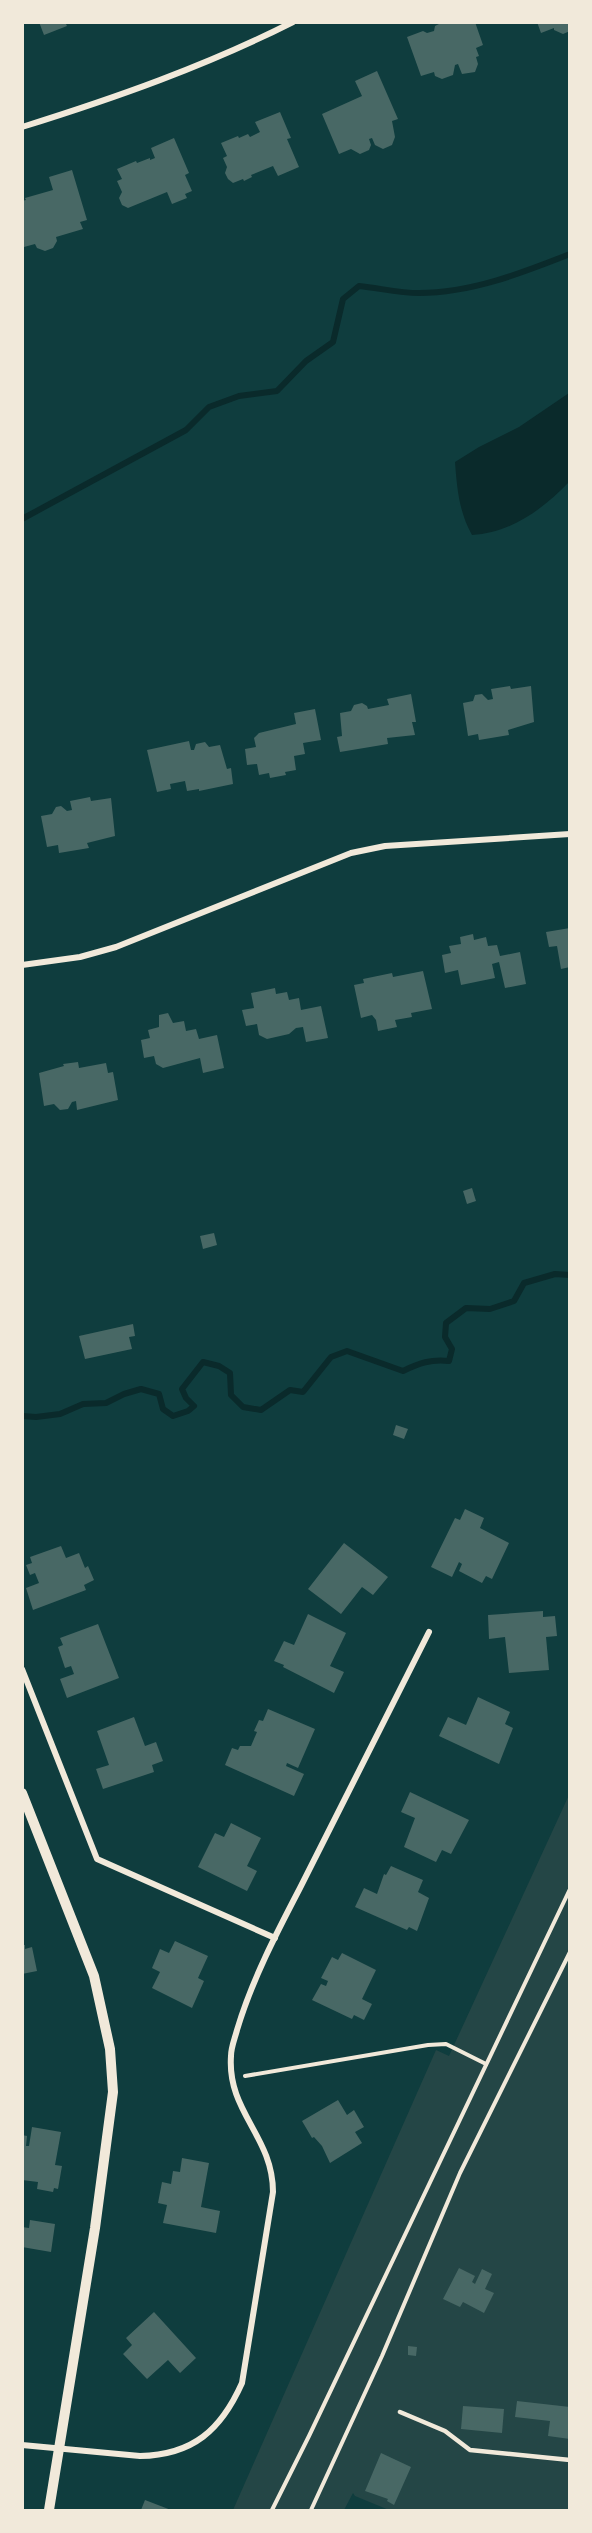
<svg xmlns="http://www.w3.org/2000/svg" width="592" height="2533" viewBox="0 0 592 2533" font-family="'Open Sans',sans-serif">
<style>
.green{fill:#244646}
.water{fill:#0a2a2b}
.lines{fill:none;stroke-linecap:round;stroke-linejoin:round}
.stream{stroke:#0a2a2b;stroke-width:6}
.building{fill:#486865}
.path{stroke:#f1e9da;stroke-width:4}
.service{stroke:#f1e9da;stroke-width:4.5}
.minor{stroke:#f1e9da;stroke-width:6}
.tertiary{stroke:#f1e9da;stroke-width:10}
</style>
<rect width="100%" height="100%" fill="#0f3d3e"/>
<polygon class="green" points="569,1795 569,2510 389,2510 355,2496 353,2493 344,2510 233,2510 436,2050 449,2056"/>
<path class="water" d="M569,393v89c-26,27 -58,51 -97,53 -13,-23 -15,-47 -17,-73l24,-15 40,-20z"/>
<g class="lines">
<g class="stream">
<path d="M22,519l164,-89 23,-23 30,-11 38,-5 29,-30 27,-19 10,-43 16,-13c20,2 40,7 60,7 52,0 103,-20 151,-39"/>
<path d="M22,1416l14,1 24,-3 23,-10 23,-1 18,-9 17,-5 18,5 4,15 10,7 15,-5 6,-5 -8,-8 -4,-9 21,-27 16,4 11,7 1,22 12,12 18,3 29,-20 13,2 28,-35 16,-6 56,20c16,-8 28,-12 46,-10l3,-12 -7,-12 1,-14 20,-15 24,1 24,-8 10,-18 31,-9 15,1"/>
</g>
</g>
<g class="building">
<polygon points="39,22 65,22 67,26 44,35"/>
<polygon points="443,22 475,22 483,45 476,48 479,56 476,57 478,64 475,72 462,74 458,64 455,65 453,75 442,79 435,76 434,72 421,76 407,37 423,31 427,33 434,31 435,26"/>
<polygon points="537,22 570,22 570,31 563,34 554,30 554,28 541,33"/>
<polygon points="377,71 398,119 392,121 395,137 392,145 383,149 375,145 372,138 369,139 371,145 369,150 360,154 351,149 339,154 322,114 362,96 355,81"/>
<polygon points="280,112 291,138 287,139 299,167 278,176 273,166 251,175 252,177 244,181 243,179 233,183 228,179 225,173 227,167 223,158 227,156 221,143 238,136 239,138 248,134 250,137 260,132 255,122"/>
<polygon points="174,138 189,173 185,175 192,191 185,194 187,198 172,204 167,192 128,208 122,205 119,198 122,192 117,181 122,179 117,169 136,161 137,163 150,158 150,160 155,158 151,148"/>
<polygon points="72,170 87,220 80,222 83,229 56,237 57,241 53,248 45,251 37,248 35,244 24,247 22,201 26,200 25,198 53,190 49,177"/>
<polygon points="510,686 511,689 531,686 534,722 508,730 509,735 479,740 478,734 468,736 463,703 473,701 475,695 482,694 488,700 493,699 491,689"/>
<polygon points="411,694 416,722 412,722 415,735 387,738 388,744 340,752 337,737 342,736 340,713 351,711 354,705 362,703 367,706 368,709 389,705 387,699"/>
<polygon points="315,709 321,740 303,743 305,754 294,756 296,770 285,772 286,775 270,778 269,773 259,775 257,764 247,765 245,749 256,747 254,738 259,733 296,724 294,713"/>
<polygon points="189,741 191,750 194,750 196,744 205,742 209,747 220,745 227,769 231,768 233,784 199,791 199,789 187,791 185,781 170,784 171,789 157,792 147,750"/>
<polygon points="90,797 91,801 111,798 115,836 87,843 89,848 59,853 58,845 47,847 41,816 52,814 56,807 61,806 67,811 72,810 70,801"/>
<polygon points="570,928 570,967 561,969 557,946 549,947 546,932"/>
<polygon points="473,934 474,940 486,937 488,946 497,945 500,956 520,952 526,984 505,988 499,962 492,964 495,978 461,985 458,970 445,973 442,955 451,953 449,946 461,944 460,937"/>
<polygon points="423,971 432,1009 411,1013 412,1017 395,1020 397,1027 378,1031 376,1020 372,1015 361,1018 354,985 364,983 363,979 392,973 393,977"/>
<polygon points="275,988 276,994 287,992 289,1000 299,998 301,1010 321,1006 328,1038 306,1042 303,1027 296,1028 289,1034 267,1039 259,1035 257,1024 246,1026 242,1010 254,1008 251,993"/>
<polygon points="168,1013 173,1023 184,1021 186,1031 196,1029 199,1039 217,1035 224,1068 203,1073 200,1058 163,1068 156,1064 154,1056 144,1058 141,1040 150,1038 148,1030 159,1027 159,1015"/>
<polygon points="78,1062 79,1068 106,1063 108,1073 113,1072 118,1100 77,1110 76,1101 72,1102 68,1109 60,1110 54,1104 44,1106 39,1073 64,1066 63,1064"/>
<polygon points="472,1188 476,1201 467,1204 463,1191"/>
<polygon points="214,1233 217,1245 203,1249 200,1236"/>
<polygon points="133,1324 135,1336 129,1337 132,1349 85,1359 79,1336"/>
<polygon points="396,1425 408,1429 404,1439 393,1435"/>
<polygon points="465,1509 484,1518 480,1528 509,1543 492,1579 486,1576 482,1583 459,1571 462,1564 459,1562 452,1577 431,1567 455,1518 460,1520"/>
<polygon points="344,1543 388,1577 373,1595 362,1587 341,1614 308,1589"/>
<polygon points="61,1546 66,1558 79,1553 85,1568 88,1566 94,1580 84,1585 86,1590 33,1610 26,1588 39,1583 35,1573 30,1575 26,1565 32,1563 30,1557"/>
<polygon points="543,1611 543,1617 555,1616 557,1636 546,1637 549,1670 509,1673 505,1637 489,1639 488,1615"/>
<polygon points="308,1614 346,1633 330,1666 344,1672 334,1693 283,1667 284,1665 274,1661 284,1641 294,1645"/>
<polygon points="98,1624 119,1678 67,1698 60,1679 74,1674 71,1666 65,1668 58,1647 63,1645 60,1638"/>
<polygon points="478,1697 510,1712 505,1724 513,1728 499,1764 439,1736 448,1717 466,1725"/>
<polygon points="268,1709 315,1729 298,1768 287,1763 286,1766 304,1774 294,1796 225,1765 232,1748 238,1750 240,1746 251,1746 257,1732 254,1731 259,1720 263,1721"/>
<polygon points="134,1717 145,1746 156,1742 163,1761 152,1765 154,1772 103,1789 96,1769 109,1765 97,1731"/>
<polygon points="410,1792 469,1820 451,1854 442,1850 436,1862 404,1847 415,1818 401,1812"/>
<polygon points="231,1823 261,1838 247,1866 257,1871 247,1891 198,1867 215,1833 224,1837"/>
<polygon points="391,1866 423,1880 418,1892 429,1898 417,1931 409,1927 407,1930 355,1907 364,1888 377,1894 384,1874 386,1875"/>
<polygon points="175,1941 208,1956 198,1978 204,1981 192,2008 152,1988 160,1972 152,1968 160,1949 169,1953"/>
<polygon points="22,1945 25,1945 25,1949 32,1947 37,1971 22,1974"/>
<polygon points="342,1953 376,1970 362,1999 372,2004 364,2020 354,2015 352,2019 312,2000 321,1984 326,1986 328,1981 321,1978 332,1957 338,1960"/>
<polygon points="338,2100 347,2115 354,2110 364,2127 355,2132 362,2143 330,2163 322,2146 314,2137 312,2138 302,2121"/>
<polygon points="32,2127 61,2132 55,2165 62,2166 58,2189 54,2188 53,2192 37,2189 38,2182 22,2180 22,2135 27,2136 26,2146 29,2146"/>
<polygon points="182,2158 209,2163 201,2207 220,2211 216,2233 163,2223 167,2205 158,2203 162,2182 171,2184 173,2171 180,2172"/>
<polygon points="30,2220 55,2224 51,2252 22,2247 22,2227 29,2228"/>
<polygon points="459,2268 475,2276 472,2282 475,2284 482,2269 492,2274 485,2289 494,2293 484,2313 463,2302 460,2307 443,2299"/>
<polygon points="154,2312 196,2358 180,2373 168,2360 147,2379 123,2354 132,2345 126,2338"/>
<polygon points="408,2346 417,2347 416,2356 408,2355"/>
<polygon points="517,2401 570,2407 570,2439 548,2436 550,2421 515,2417"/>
<polygon points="463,2406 504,2409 502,2433 461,2429"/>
<polygon points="381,2453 411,2467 394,2505 387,2501 388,2499 365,2491"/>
<polygon points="145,2500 171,2510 141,2510"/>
</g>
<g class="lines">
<g class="path">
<polyline points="245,2076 428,2045 446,2044 486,2064"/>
<polyline points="272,2510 309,2436 570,1889"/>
<polyline points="311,2510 382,2356 460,2173 570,1952"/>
</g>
<polyline class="service" points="400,2412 445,2431 470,2450 570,2460"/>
<g class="minor">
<path d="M22,127c93,-29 184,-61 271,-105"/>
<polyline points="22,965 80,957 116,947 351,853 385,846 570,834"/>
<polyline points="22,1669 97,1859 275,1938"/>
<path d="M22,2445l118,11c53,-1 81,-26 102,-73l31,-191c0,-56 -46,-80 -42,-136 0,-9 4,-18 6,-26 15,-50 39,-96 63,-142 43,-85 86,-170 129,-256"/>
</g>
<polyline class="tertiary" points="22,1793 94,1976 110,2049 113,2092 95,2228 49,2510"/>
</g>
<rect width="592" height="2533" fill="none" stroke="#f1e9da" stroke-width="48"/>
</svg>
